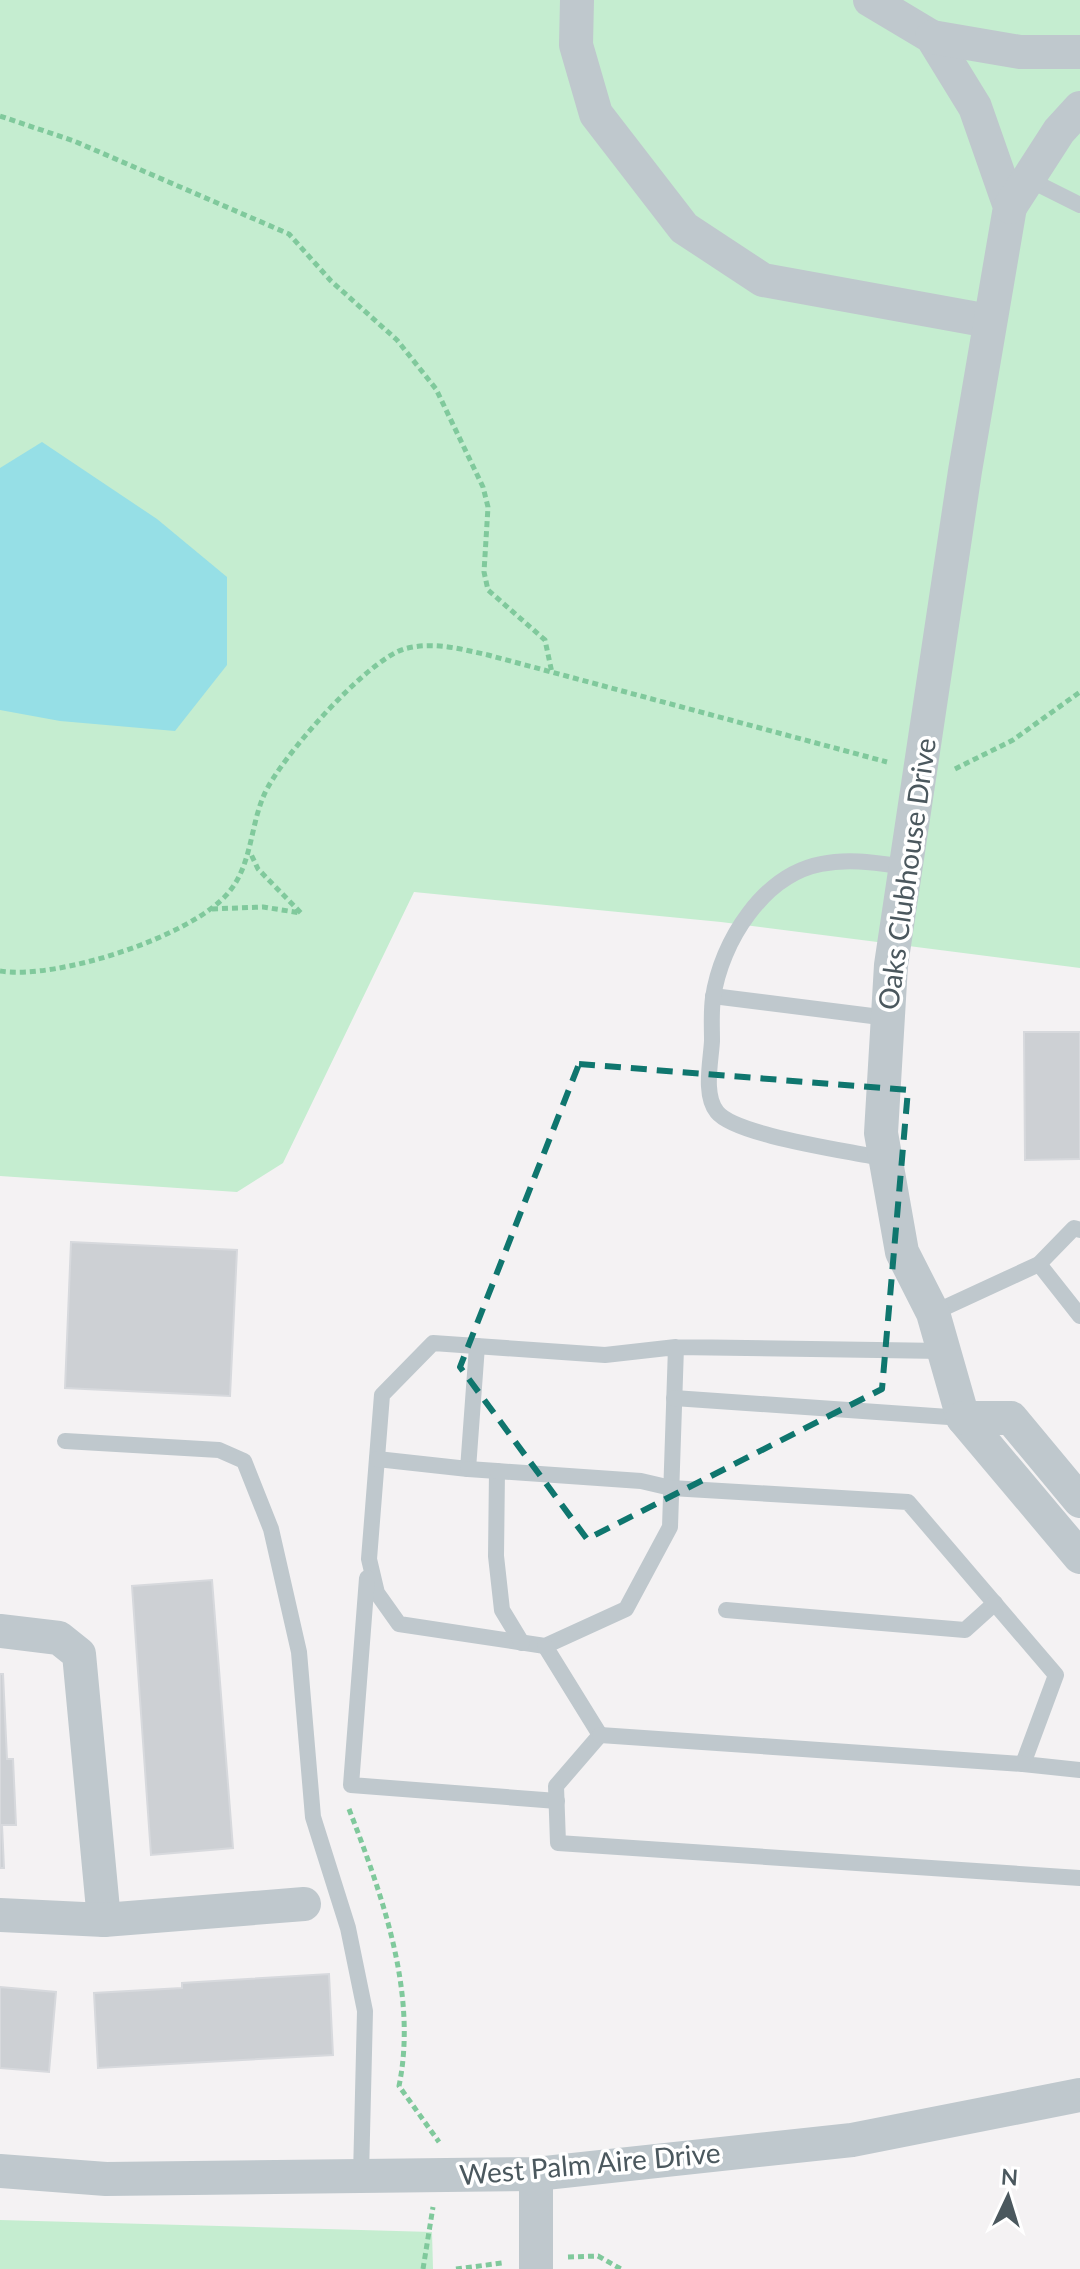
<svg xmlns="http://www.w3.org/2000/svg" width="1080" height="2269" viewBox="0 0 1080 2269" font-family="Lato,sans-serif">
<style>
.green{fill:#c5edd0}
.water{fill:#96dfe6}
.building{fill:#cdd0d4;stroke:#d7d9dd;stroke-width:2}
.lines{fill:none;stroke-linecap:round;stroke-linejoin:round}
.path{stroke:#80c99c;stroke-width:5;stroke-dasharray:6 4;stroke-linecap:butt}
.lane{stroke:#bfc8cd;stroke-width:16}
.street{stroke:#bfc8cd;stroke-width:34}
.marked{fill:none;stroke:#0f766e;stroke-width:6;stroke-dasharray:16 10;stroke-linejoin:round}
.labels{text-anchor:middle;stroke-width:7;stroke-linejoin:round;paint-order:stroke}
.street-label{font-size:28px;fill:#4b585e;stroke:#fff}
</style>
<rect width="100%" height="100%" fill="#f4f2f3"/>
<g class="green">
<polygon points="0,0 1080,0 1080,968 721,922 414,892 283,1163 237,1192 0,1176"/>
<polygon points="0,2220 432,2232 433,2269 0,2269"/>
</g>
<polygon class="water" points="42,442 157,519 227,577 227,665 175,731 60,721 0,710 0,468"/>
<g class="building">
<polygon points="1024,1032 1080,1032 1080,1159 1025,1160"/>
<polygon points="71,1242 237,1250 230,1396 65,1388"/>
<polygon points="212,1580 233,1848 151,1855 132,1586"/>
<polygon points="0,1674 3,1674 7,1759 13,1759 16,1825 2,1825 4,1868 0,1868"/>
<polygon points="329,1974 333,2055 98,2068 94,1993 182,1988 182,1983"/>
<polygon points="0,1987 56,1992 49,2072 0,2068"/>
</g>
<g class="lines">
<g class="path">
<polyline points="0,116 74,141 289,234 331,281 397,340 436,389 483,487 488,507 484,572 488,590 545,640 552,673"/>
<polyline points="955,769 1013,740 1080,692"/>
<polyline points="212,909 263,907 301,913 258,869 250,852"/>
<path d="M0,971c57,9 192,-34 229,-79 23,-28 21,-65 35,-97 16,-37 102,-134 140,-146 28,-8 57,0 84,6l399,107"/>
<path d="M349,1809c33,86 69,184 50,277l40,56"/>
<polyline points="568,2257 598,2256 621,2269"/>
<polyline points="423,2269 433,2207"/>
<polyline points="456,2269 502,2263"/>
</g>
<g class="lane">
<polyline points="1028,179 1080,205"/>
<polyline points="713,996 888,1018"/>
<path d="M885,1159c-34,-8 -149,-23 -168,-47 -14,-17 -6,-51 -5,-71 0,-14 -1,-29 1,-43 8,-57 51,-123 108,-134 29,-6 56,-1 85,3"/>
<polyline points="1039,1264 1080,1316"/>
<polyline points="933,1313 1039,1264 1074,1228 1080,1230"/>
<polyline points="676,1347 670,1527 626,1609 545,1646 399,1624 377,1593 369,1559 382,1395 433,1343 605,1355 676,1347 943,1351"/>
<polyline points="674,1398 963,1418"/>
<polyline points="65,1441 219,1450 244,1461 271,1529 299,1652 313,1817 348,1928 365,2011 361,2176"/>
<polyline points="377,1459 468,1469 477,1346"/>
<polyline points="468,1469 497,1471 496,1556 502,1610 522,1643"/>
<polyline points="497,1471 641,1481 671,1488 908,1502 1056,1675 1023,1764 1080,1770"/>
<polyline points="367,1578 351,1785 557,1801"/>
<polyline points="726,1610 965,1630 995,1603"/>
<polyline points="545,1646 600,1735"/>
<polyline points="600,1735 556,1786 558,1843 1080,1878"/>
<polyline points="600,1735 1023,1764"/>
</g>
<g class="street">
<polyline points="577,0 576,45 596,114 684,228 763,280 989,321"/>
<polyline points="870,0 932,37 975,107 1010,207 965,471 891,965 881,1133 902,1252 933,1313 963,1418 1080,1557"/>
<polyline points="932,37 1020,52 1080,52"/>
<polyline points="1010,207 1059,131 1080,108"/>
<polyline points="963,1418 1011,1418 1080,1501"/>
<polyline points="0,1631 59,1638 79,1654 104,1920"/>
<polyline points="0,1915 104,1920 304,1904"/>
<polyline points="0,2171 106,2179 536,2174 852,2140 1080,2095"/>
<polyline points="536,2269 536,2174"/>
</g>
</g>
<path class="marked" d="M579,1064l329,26 -26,299 -295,150 -127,-172z"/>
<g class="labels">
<g class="street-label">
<text transform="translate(907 874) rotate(-82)" y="10">Oaks Clubhouse Drive</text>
<text transform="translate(590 2164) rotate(-5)" y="10">West Palm Aire Drive</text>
</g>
</g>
<g transform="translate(1008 2197) rotate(4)" stroke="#ffffff" stroke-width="6" paint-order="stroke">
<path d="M0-6L14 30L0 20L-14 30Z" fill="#4b585e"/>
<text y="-12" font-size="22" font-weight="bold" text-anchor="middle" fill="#4b585e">N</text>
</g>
</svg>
